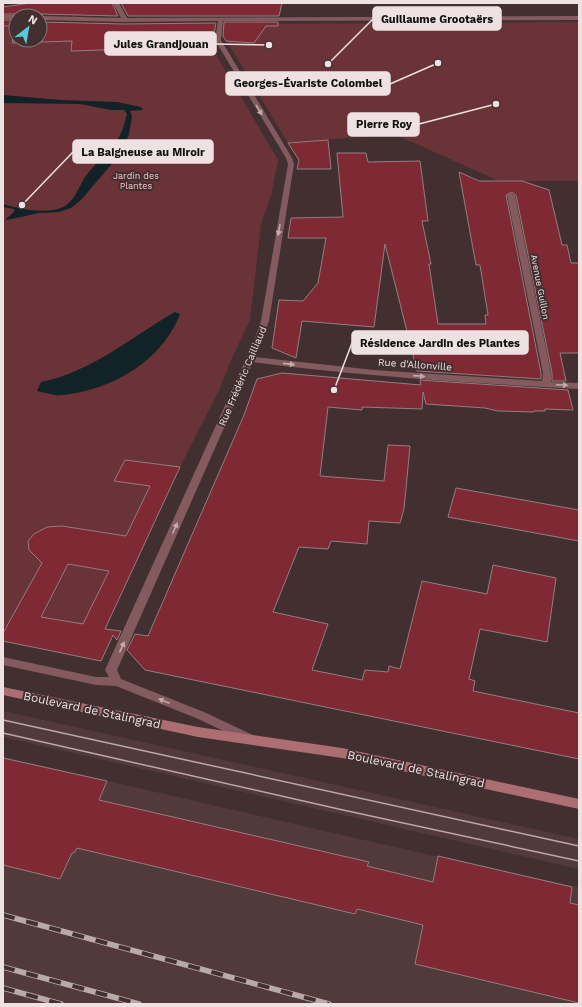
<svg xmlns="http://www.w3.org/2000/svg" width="582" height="1007" viewBox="0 0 582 1007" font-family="'Work Sans',sans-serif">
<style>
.built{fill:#52393a}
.green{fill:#693338}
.water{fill:#112326}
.building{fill:#7f2935;stroke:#937e7e;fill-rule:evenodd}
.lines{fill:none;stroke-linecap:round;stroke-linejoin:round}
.street{fill:#835a5d;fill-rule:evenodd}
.secondary{fill:#ad6e72;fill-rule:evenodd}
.tram{stroke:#b8aaab;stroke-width:1.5}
.rail-casing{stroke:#b8aaab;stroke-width:5.5}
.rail{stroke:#423031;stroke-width:4;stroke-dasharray:12;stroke-linecap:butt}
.oneway{fill:#c3abac}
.labels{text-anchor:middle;stroke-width:4;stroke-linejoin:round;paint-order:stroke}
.far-park-label{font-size:9px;fill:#f7c3c6;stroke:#423031}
.far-street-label{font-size:9px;fill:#ede1e1;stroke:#423031}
.street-label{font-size:10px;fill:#ede1e1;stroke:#423031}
.near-street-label{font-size:12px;fill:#ede1e1;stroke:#423031}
.leader{fill:none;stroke:#ede1e1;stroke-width:1.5}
.callout-dot{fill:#ede1e1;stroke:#423031;stroke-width:1.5}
.callout{fill:#ede1e1;stroke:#ede1e1;stroke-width:1.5}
.callout-label{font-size:11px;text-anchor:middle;font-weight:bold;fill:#111}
</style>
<rect width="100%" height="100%" fill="#423031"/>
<g class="built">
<polygon points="3,711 579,839 579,869 3,737"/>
<polygon points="3,757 434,856 579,887 579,1004 3,1004"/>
</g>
<g class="green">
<polygon points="3,22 16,22 16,40 40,40 122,24 208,41 278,160 272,192 261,224 250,320 232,358 219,390 180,467 105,629 15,628 3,626"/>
<polygon points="579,22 579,181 499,181 394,134 288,143 226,40 236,24"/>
</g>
<g class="water">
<path d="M3,95l58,5 56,2 24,5 2,3 -13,1 2,5 -3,18 -7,18 -41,48 -10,8 -12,4 -20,1 -32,7 -1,-1 8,-7v-3l-11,-2v-3c15,5 43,10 58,4 14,-6 17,-20 24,-31 10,-14 24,-25 34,-40 4,-7 6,-16 8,-23l-3,-4h-13l-31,-6 -77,-1z"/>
<path d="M175,312l5,2c-15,40 -54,67 -95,77 -10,2 -20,5 -30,4 -6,-1 -13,-3 -18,-4l4,-9c51,-10 90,-45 134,-70z"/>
</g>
<g class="building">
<polygon points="31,3 112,3 118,16 40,14 38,16 19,16 16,14 3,14 3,7"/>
<polygon points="121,3 282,3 279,16 128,16"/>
<polygon points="3,20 16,20 16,40 40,40 40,22 124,24 216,23 214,34 202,34 190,42 179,39 176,41 134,33 133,49 71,51 72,41 12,43 16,26 3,26"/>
<polygon points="224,22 278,22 278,26 266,26 254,43 226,41 223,36"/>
<polygon points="328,140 331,169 297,169 299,160 288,143"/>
<polygon points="337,153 366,153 368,162 420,161 428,221 422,221 431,264 429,264 438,324 486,324 485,315 488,315 480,265 476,265 459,172 479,181 522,181 549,190 562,245 567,245 571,263 579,263 579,353 560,353 566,381 552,381 552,373 516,195 512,192 506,195 541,373 541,379 417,371 385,244 374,327 302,321 296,358 272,348 279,300 303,301 318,283 326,238 288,238 291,218 343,217"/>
<polygon points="282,373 421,385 420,380 568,390 573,410 545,409 545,411 534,411 534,412 498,411 485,408 426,404 423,392 422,409 362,407 362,410 328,407 320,476 384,481 388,445 410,446 404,509 400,523 369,521 367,544 331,541 328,549 299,547 273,612 328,624 312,670 362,680 365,670 388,672 389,666 400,669 422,581 487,594 493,565 556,578 547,642 480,629 469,679 475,681 473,691 579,713 579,759 145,670 127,650 135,634 148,636 244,415 257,379"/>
<path d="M125,460l55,7 -75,162 16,2 -4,9 -4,-5 -12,26 -98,-20v-8l39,-70 -13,-13 -1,-9 6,-7 13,-7 15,-1 64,10 24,-50 -36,-5zM68,564l41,7 -26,53 -42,-7z"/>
<polygon points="456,488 579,510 579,541 448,517"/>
<polygon points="3,758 107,781 99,800 369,862 367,866 433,882 438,856 572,887 570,903 579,905 579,1003 415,964 423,925 357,909 355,914 77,848 74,853 72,853 60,879 3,865"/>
</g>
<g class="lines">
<g class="street">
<path d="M113,3h6l8,15 452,-2v4l-356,1 -2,19 71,118 2,6 -25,157 -14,36 119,13 168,11 1,-8 -36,-178 4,-2 4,2 36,178v9l28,1v6c-109,-6 -218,-13 -326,-27l-136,308 4,9 83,33 51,24 2,3 -2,3 -4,2 -55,-26 -80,-32 -20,-1 -93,-20v-8l93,20h13l-4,-7 147,-324 9,-25 27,-157 -2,-6 -71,-118 3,-19 -94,1 -84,-2v-4l81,2z"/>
<polygon points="3,15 16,15 18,16 16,16 16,19 3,19"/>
</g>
<polygon class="secondary" points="3,687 198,727 342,748 579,799 579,809 342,758 198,737 3,695"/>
<g class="tram">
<polyline points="3,720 579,846"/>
<polyline points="3,733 343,810 579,861"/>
</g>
<defs>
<g id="rail">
<polyline points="3,915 329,1004"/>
<polyline points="3,967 139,1004"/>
<polyline points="3,988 61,1004"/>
</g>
</defs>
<use href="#rail" class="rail-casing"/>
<use href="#rail" class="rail"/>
</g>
<defs><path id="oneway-solid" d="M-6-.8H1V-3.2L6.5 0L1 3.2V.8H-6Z"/></defs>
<g class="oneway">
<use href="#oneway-solid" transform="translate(259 110) rotate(59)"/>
<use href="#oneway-solid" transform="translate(279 230) rotate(100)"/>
<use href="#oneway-solid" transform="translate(289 364) rotate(6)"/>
<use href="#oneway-solid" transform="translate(419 376) rotate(4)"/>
<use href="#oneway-solid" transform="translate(562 385) rotate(3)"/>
<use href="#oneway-solid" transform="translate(175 528) rotate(-66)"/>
<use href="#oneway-solid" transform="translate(122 647) rotate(-66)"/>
<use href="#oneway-solid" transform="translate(164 701) rotate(-158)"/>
</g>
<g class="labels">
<g class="far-park-label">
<text x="136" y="179">Jardin des<tspan x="136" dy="10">Plantes</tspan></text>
</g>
<g class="far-street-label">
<text transform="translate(540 287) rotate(79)" y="3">Avenue Guillon</text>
</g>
<g class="street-label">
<text transform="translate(415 364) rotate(4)" y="4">Rue d'Allonville</text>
<text transform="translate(242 376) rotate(-67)" y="4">Rue Frédéric Cailliaud</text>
</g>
<g class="near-street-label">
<text transform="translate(92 710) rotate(12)" y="4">Boulevard de Stalingrad</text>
<text transform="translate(416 769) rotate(12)" y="4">Boulevard de Stalingrad</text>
</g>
</g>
<path class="leader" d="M328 64L373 19M269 45L216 44M438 63L390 84M496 104L419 124M22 205L73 152M334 390L352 343"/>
<g class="callout-dot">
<circle cx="328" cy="64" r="4"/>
<circle cx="269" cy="45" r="4"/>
<circle cx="438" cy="63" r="4"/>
<circle cx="496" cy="104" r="4"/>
<circle cx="22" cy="205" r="4"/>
<circle cx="334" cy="390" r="4"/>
</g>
<g class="callout">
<rect x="373" y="7" width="128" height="23" rx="4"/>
<rect x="105" y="32" width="111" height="23" rx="4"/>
<rect x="226" y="72" width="164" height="23" rx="4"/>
<rect x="348" y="113" width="71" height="23" rx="4"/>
<rect x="73" y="140" width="140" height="23" rx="4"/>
<rect x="352" y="331" width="176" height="23" rx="4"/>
</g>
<g class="callout-label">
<text x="437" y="23">Guillaume Grootaërs</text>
<text x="161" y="48">Jules Grandjouan</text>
<text x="308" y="87">Georges-Évariste Colombel</text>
<text x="384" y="128">Pierre Roy</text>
<text x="143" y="156">La Baigneuse au Miroir</text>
<text x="440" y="347">Résidence Jardin des Plantes</text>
</g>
<rect width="582" height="1007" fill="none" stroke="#ede1e1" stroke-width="8"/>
<g transform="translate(28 28) rotate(31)"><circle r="19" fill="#423031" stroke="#867777"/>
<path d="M0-3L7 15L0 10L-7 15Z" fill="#54cadd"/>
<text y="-6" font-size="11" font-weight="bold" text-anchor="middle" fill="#ede1e1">N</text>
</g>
</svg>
